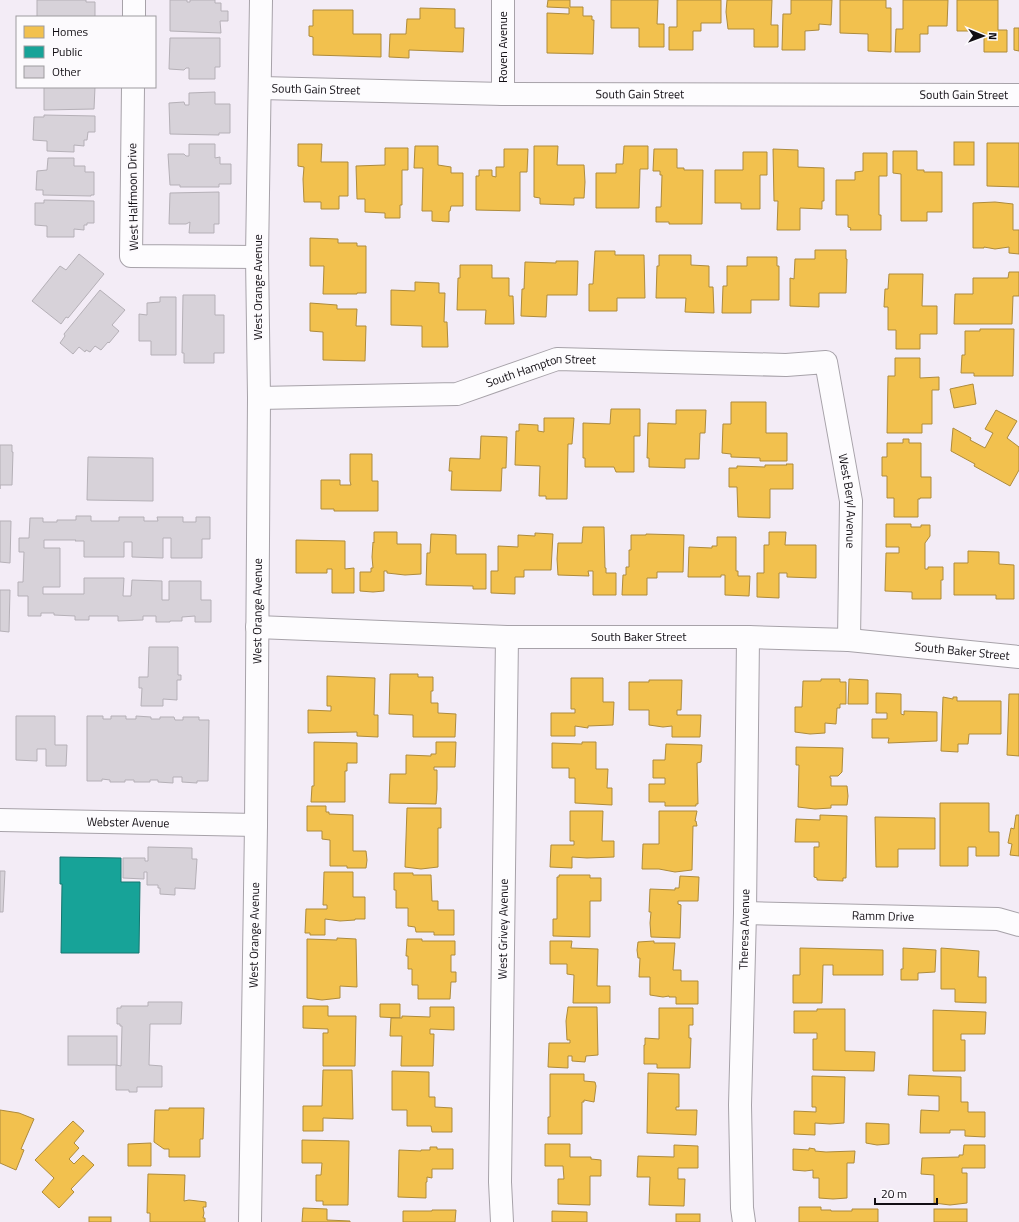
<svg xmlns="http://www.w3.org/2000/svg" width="1019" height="1222" viewBox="0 0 1019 1222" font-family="'Titillium Web',sans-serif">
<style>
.homes{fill:#f2c14e;stroke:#ae8b3c}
.public{fill:#17a398;stroke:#157670}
.building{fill:#d7d2d9;stroke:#b5b0b7}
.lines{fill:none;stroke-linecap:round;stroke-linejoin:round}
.street-casing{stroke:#a7a2a9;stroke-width:24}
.secondary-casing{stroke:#a7a2a9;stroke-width:24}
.street{stroke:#fdfcfe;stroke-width:22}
.secondary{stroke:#fdfcfe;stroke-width:22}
.labels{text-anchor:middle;stroke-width:4;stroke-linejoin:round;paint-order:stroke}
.street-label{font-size:12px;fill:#110d13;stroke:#fcfafd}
</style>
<rect width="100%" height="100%" fill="#f3ecf6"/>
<g class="homes">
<polygon points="548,0 570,0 570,7 583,7 583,16 592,16 592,20 594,20 593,54 547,53 547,13 569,14 569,8 547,7"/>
<polygon points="611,0 658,0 657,24 664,24 664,47 639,47 639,28 611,28"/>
<polygon points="677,0 721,0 721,23 701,23 701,31 693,31 693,50 669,50 669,27 677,27"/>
<polygon points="727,0 772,0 771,25 778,25 778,47 754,47 754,29 728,29 726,12"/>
<polygon points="791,0 832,0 831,25 819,24 819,30 805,31 805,50 782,50 783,14 791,14"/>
<polygon points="840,0 886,0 886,8 891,8 891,52 868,51 868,34 840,33"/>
<polygon points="903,0 948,0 947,26 928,26 928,34 920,34 920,52 895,52 896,29 903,29"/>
<polygon points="957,0 998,0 998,30 1007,30 1007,52 984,52 984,33 976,33 976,31 957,31"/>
<polygon points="420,8 455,9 455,28 464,28 463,52 409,50 409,58 389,57 390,34 406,34 407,19 420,19"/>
<polygon points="313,10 353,10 353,34 381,34 381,57 313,55 313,37 309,36 309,26 313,26"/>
<polygon points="1014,28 1019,28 1019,51 1014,50"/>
<rect x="954" y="142" width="20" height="23"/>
<polygon points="987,143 1019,143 1019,187 987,186"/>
<polygon points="298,144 322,144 321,162 348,162 348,196 339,196 339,209 321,209 321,202 304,202 303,179 304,167 298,166"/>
<polygon points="415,146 438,146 438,165 451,167 451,173 463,173 463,206 451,206 450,211 449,211 449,222 432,221 432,211 422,211 423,168 414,168"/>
<polygon points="534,146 558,146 557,165 584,165 585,182 584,198 574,198 574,205 540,204 540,198 534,197"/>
<polygon points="624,146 648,146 648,169 640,169 639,208 596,208 596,173 616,173 616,164 623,164"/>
<polygon points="385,148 408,148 408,170 402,170 402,205 400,205 400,218 385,218 385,213 365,212 365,199 357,199 356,166 385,165"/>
<polygon points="504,149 528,149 527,172 520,172 520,211 476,210 476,176 479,176 479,170 492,170 492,176 496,177 496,167 504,167"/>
<polygon points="654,149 677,149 677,168 684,168 684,170 703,170 702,224 669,224 669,222 656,222 656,207 661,207 662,175 660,175 660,171 653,171"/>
<polygon points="773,149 798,150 798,167 824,168 824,201 822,201 822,209 800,208 800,230 777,230 778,201 774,201"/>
<polygon points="893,151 917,151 917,170 924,170 924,172 942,172 942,212 927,212 927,221 901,221 901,174 893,173"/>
<polygon points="743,152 767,152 767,175 760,175 760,209 741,209 741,203 715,203 715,170 743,170"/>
<polygon points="863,153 887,153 887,176 879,176 879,215 881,215 881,230 850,230 851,228 848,227 848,215 836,215 836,180 855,180 855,172 863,171"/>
<polygon points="995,202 1013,204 1013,230 1019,230 1019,254 1009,253 1009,247 995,249 984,247 984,248 973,248 973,203"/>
<polygon points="310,238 338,239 338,243 357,243 357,246 366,246 366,293 357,293 357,294 323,294 324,266 310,266"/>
<polygon points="815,250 846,250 846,259 847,259 846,293 819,293 819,307 790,306 790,278 794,279 795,259 815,259"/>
<polygon points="595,251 615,251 615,255 644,255 645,298 617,298 617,311 589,311 589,284 593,284"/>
<polygon points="659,255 691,255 691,265 709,266 709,287 713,287 714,313 685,312 686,298 656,298 657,266 659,266"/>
<polygon points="747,257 777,257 777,266 779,266 779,300 751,300 751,313 722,313 723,286 727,286 727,266 747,266"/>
<polygon points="556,261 578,261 577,295 547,295 546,317 521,316 522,289 524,289 525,262 556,263"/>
<polygon points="460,265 492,265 492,278 509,278 509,296 513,296 514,324 485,324 486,310 457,310 458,278 460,278"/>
<polygon points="1009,272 1019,272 1019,296 1013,296 1012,324 954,324 955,294 973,294 973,278 1008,278"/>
<polygon points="889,274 923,274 922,306 937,306 937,334 920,334 920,349 896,349 896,330 888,330 888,307 884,307 885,289 888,289"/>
<polygon points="415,282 439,283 439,293 445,293 444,322 447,322 448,347 422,347 422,326 391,325 391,290 415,291"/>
<polygon points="310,303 337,305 337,309 357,309 356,326 366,326 365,361 323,360 323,332 310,331"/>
<polygon points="980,329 1014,329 1013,376 974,376 974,373 961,373 962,355 965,355 965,331 980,331"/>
<polygon points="895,358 920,358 920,378 939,377 939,390 932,390 932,424 922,424 922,433 887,433 888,376 895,376"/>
<polygon points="973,384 976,404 954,408 950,389"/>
<polygon points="731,402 766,402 766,433 787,433 787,461 760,461 760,458 731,457 731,454 722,453 723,424 731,424"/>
<polygon points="611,409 640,409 640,436 634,436 634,472 616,472 614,467 585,467 585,458 583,458 583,423 610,424"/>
<polygon points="676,410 706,410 705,433 700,433 699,459 685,459 685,468 649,467 649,458 647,458 648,423 676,424"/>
<polygon points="996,410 1017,421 1007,438 1019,447 1019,470 1010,486 974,466 975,464 951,451 953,428 971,438 970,440 985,448 993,433 985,429"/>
<polygon points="544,418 574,418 572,444 568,444 567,499 546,499 546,496 539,496 540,466 515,465 516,431 519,431 519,424 538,425 538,431 544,432"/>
<polygon points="481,436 507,437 506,468 502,468 501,491 451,490 452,471 449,471 450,458 480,459"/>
<polygon points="903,439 909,439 909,443 921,443 921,477 931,477 931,498 920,498 920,499 918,499 918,517 894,517 894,498 887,498 887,476 882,476 882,457 887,457 887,443 903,443"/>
<polygon points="350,454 372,454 372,481 378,481 378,511 334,511 334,509 321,509 321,480 340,480 340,485 351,485 350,481"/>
<polygon points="786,464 793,464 793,489 770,489 770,518 738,517 737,487 729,487 729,468 737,468 737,466 765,467 765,465 787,465"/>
<polygon points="886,524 911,524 911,527 921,527 921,525 930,525 930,536 925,543 925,569 928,569 928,567 943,567 943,580 941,580 941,599 912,599 912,592 885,591 886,553 899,553 899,547 886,547"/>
<polygon points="583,527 604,527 605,568 606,568 606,573 616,573 616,595 593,595 593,571 588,571 589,576 558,575 557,559 558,543 582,543"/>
<polygon points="374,532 397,532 397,544 421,544 421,574 405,575 387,573 387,571 384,571 384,591 373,592 360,591 360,572 371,572 371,568 373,568 372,557 373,542 374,543"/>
<polygon points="769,532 786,532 785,545 816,545 816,578 787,577 787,573 779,573 779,598 757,597 757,573 764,573 764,545 769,545"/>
<polygon points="535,533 553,534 551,570 524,570 524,577 515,577 515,594 491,593 491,571 498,571 498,546 518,547 518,535 535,536"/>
<polygon points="431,534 456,535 456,554 486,554 486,589 473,589 473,586 426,585 427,553 430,553"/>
<polygon points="646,534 684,535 683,572 657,572 657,578 647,578 647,595 622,595 623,575 626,575 626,567 629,567 629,550 631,550 631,535 646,535"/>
<polygon points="717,537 736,537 736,571 738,571 738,576 750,576 749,596 725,595 725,575 721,575 721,577 688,577 689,547 712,548 712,546 717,546"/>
<polygon points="296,540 345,541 345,569 354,568 354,593 332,593 332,569 327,569 327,573 296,573"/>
<polygon points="968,551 999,552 999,564 1014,565 1014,599 996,599 996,595 954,595 954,563 968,563"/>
<polygon points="390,674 418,674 418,677 433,677 433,691 431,691 431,703 438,703 438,713 456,714 455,737 413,737 413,715 389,714"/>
<polygon points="327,676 375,678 374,715 378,715 378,737 357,736 357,732 308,733 308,710 331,711 331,706 327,706"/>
<polygon points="571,678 603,678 603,702 614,702 613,725 588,726 588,728 575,726 575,736 551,736 551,713 575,713 575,709 571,709"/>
<polygon points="821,679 840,679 840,682 846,682 846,704 840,704 840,708 837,708 836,724 825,723 825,733 810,734 795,732 795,707 802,707 803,681 821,681"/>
<polygon points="849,679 868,680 868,704 848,704"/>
<polygon points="649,680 682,680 681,710 677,710 677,715 701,715 700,737 672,737 672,726 663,727 649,725 649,710 629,710 629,682 649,682"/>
<polygon points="876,693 901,694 901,714 904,715 904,711 937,712 937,741 888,743 889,738 872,738 872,719 887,719 887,713 876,713"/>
<polygon points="1009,694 1019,694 1019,756 1007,755"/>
<polygon points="943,697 953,699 953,697 957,697 957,701 1001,701 1001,734 969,734 968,744 958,744 958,752 941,751"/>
<polygon points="314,742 357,743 357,763 347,763 347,771 345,771 345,802 311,802 312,786 314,786"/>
<polygon points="436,742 456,742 455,767 434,767 434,770 437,770 437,789 436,804 389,803 390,774 406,774 406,755 431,756 431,754 436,754"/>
<polygon points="582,742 596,742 596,769 608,769 607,788 612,788 612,805 575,803 575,778 569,778 569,768 552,768 552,743 582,744"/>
<polygon points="666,744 702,745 701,762 697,763 698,804 696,804 696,806 665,806 665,802 649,802 649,784 665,784 665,778 653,778 653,760 665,760"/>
<polygon points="796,747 843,748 842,772 838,776 830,776 830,778 831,778 831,786 847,786 848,796 847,805 831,805 831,808 815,809 798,807 799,765 796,765"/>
<polygon points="940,803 989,803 989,832 999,832 999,856 976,856 976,847 968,847 968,866 940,866"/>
<polygon points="307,806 326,806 326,812 329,812 329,814 353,815 353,851 366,851 367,860 366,868 347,868 347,866 330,866 330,840 322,839 322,831 307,831"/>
<polygon points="407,808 441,808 441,828 438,828 438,867 421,869 405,867"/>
<polygon points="570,811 603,811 602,841 614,841 614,857 587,858 572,857 572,868 550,867 551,845 574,845 574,841 570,841"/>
<polygon points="659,811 697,811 695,821 696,821 697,826 693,826 692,870 675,872 659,869 642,869 643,844 659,844"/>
<polygon points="820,815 847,816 846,878 843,878 843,881 817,880 817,878 814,877 814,847 819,847 819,842 795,842 796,819 820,820"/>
<polygon points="1016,815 1019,815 1019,856 1010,855 1012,844 1008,843 1011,828 1014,829"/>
<polygon points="875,817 935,818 935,849 898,849 898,867 876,867"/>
<polygon points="324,872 353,872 353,897 365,897 365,919 355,919 355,920 340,921 325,919 325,935 310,935 310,933 305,933 306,909 327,909 327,905 323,905"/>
<polygon points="394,873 413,873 413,875 431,875 432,901 438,901 438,910 454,910 454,935 434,935 434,932 416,932 415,927 408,926 408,908 396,908 396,890 394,890"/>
<polygon points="559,875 590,875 590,878 601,878 601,901 590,901 590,937 553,936 553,919 557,919 557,877 559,877"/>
<polygon points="680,876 699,877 698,901 678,901 678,904 681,905 680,938 651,937 650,923 651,912 649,912 650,889 675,890 675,888 679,888"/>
<polygon points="337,938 356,939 357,987 340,986 340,998 322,1000 307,998 307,939 337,940"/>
<polygon points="407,939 422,939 422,941 455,941 455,955 451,955 451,972 456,972 456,982 451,982 450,999 418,999 418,985 412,985 412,969 408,969 408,956 406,956"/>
<polygon points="550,941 572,941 571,948 598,949 597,986 610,986 610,1003 573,1003 574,975 567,974 567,964 550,964"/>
<polygon points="654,941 654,943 675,943 673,970 681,970 681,981 698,981 698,1004 676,1004 676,997 669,997 669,996 663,997 650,995 650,977 639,977 640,958 638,958 637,950 638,942"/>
<polygon points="800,948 883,950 883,975 833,975 833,965 823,965 822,1003 793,1003 793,975 800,975"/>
<polygon points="903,948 936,950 935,972 918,973 918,980 901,980 901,969 903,969"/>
<polygon points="941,948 979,951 978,977 986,977 986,1003 955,1002 955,989 941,989"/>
<polygon points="380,1004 400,1004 400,1018 380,1017"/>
<polygon points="303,1006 328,1006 328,1016 356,1016 355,1066 323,1066 323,1033 328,1033 328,1029 303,1028"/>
<polygon points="430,1007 454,1007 454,1030 430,1029 430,1034 434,1034 433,1066 401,1066 402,1036 390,1036 391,1018 402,1018 402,1016 430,1017"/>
<polygon points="568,1007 597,1007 598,1055 586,1056 585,1062 572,1061 572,1056 568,1056 568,1068 548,1067 549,1043 570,1043 570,1040 567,1040 566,1021"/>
<polygon points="659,1008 693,1008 693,1025 689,1025 689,1038 691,1038 690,1068 657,1068 657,1064 644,1064 644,1045 645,1045 645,1038 659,1039"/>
<polygon points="817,1009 845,1009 845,1051 875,1052 874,1071 813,1070 813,1039 817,1039 817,1033 794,1033 794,1011 817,1011"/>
<polygon points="933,1010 986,1012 985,1034 961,1034 961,1040 965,1040 965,1071 933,1071"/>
<polygon points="323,1070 352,1070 353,1119 323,1118 323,1131 303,1131 303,1106 322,1106"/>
<polygon points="392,1071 429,1072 429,1097 435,1097 435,1107 452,1108 452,1132 432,1132 431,1126 407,1126 407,1110 392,1110"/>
<polygon points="648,1073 679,1074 679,1107 676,1107 676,1110 697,1110 696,1135 647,1133"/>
<polygon points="550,1074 584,1074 584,1081 595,1082 596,1086 594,1102 584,1100 584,1102 582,1102 582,1134 548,1134 548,1117 550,1117"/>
<polygon points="909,1075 961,1077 961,1102 968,1102 968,1112 985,1112 985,1137 965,1136 965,1130 950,1130 950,1133 920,1133 921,1110 939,1111 939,1096 908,1095"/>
<polygon points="812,1076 845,1077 844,1123 830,1124 815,1123 815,1135 794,1134 794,1111 816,1112 816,1107 812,1107"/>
<polygon points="169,1108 204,1108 203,1139 200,1139 200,1157 169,1157 169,1149 164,1149 154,1142 155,1110 169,1110"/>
<polygon points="0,1110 19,1113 34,1119 21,1149 24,1150 16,1170 0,1163"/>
<polygon points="73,1121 84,1131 74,1143 79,1148 69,1159 74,1164 83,1155 94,1165 71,1189 74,1192 59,1208 42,1192 54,1178 35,1160"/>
<polygon points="866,1123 889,1124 889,1144 877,1145 866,1143"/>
<polygon points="302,1140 349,1141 348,1205 323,1205 323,1201 316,1201 316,1175 321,1175 322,1163 302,1163"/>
<polygon points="151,1143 151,1166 128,1166 128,1144"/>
<polygon points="545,1144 570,1144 570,1157 591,1157 591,1159 601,1160 601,1176 590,1176 590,1205 558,1204 558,1179 564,1179 563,1166 545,1166"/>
<polygon points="674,1145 698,1146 698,1168 678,1168 678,1179 685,1179 684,1206 649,1205 650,1177 637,1177 638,1156 674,1157"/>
<polygon points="964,1145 985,1145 985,1168 962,1168 962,1173 967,1173 967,1203 950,1205 934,1203 934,1175 921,1174 922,1158 959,1157 959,1155 963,1155"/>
<polygon points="430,1147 437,1147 437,1149 453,1149 453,1169 432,1169 432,1178 427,1177 427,1182 426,1182 426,1198 398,1197 399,1150 421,1151 421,1150 430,1150"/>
<polygon points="809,1148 815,1149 815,1151 826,1152 855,1151 854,1163 847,1163 847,1198 833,1199 819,1198 819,1178 813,1178 813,1170 805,1171 793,1170 793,1149 809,1150"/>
<polygon points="148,1174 185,1175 184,1201 189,1200 206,1202 206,1207 203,1207 204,1213 203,1218 205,1218 205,1222 150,1222 150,1213 147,1213"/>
<polygon points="799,1207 821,1207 821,1210 831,1210 831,1211 852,1211 852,1209 878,1209 878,1222 799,1222"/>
<polygon points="303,1208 327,1209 327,1220 350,1221 350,1222 302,1222"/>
<rect x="934" y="1209" width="33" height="13"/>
<polygon points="432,1210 456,1210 455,1222 403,1222 403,1211 432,1211"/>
<polygon points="552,1211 587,1212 587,1222 552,1222"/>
<rect x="676" y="1214" width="24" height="8"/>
<rect x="89" y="1217" width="22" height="5"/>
</g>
<polygon class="public" points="60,857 121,858 121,882 140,882 139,953 61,953 62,884 60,884"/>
<g class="building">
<polygon points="37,0 86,0 86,2 95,2 95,17 37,17"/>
<polygon points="170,0 187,0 187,2 190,2 190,0 215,0 215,3 221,3 221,11 228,11 228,21 220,21 221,33 170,31"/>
<polygon points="170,38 220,38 220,67 215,67 215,79 189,79 189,68 186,68 184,70 169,69"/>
<polygon points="44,87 95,87 94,109 44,110"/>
<polygon points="215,92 215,104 230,104 230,133 219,133 219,135 170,134 169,103 184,102 185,105 189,105 189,93"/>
<polygon points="44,115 95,116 95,132 88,132 87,140 84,140 84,146 74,145 74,152 47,151 47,141 33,140 34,117 44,117"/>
<polygon points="189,144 215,144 215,158 220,157 220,164 231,164 231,184 219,184 219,187 180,187 180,185 170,185 168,154 184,154 186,156 189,156"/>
<polygon points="48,158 74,158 74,166 85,166 85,172 94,172 94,195 91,195 91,196 43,195 43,190 36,190 37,171 47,170"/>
<polygon points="219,192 219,224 214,224 214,233 189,233 190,222 186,224 169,224 170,193"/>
<polygon points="44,200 94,201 94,223 87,223 87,225 84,225 84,230 74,229 74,237 47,237 47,226 35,225 35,203 44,203"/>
<polygon points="79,254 104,274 68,318 66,317 61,324 32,301 60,266 66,270"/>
<polygon points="100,290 125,310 112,325 119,331 109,343 108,342 101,350 95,346 90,352 86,350 85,352 79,347 73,354 60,343 65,336 64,334"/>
<polygon points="183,295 215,295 215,315 224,315 224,353 214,353 214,363 184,363 184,353 182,353"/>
<polygon points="160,297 176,297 176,355 151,355 151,341 139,341 139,314 147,315 147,303 160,302"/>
<polygon points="0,445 12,445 12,452 13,452 12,485 0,485 0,489"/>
<polygon points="88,457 153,458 153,501 87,500"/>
<polygon points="76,516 91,516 91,521 119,521 119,517 144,517 144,521 158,521 157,517 183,517 183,522 196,522 196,517 210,517 210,539 202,539 202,558 171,558 171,538 163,538 163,558 132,557 132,542 124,542 124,557 84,557 84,541 75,541 76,540 44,540 44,548 60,548 60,587 43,587 43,594 84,594 84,578 124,578 123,596 131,596 132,580 162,581 162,600 169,600 169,581 201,581 201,600 211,600 211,622 195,622 195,616 182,617 182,621 170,621 170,622 156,622 156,616 143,616 143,620 118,621 118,616 89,616 89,620 75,620 75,616 54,615 54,613 41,613 41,616 28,616 28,596 18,596 18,582 23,582 24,552 19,552 19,538 29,538 30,518 43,518 43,522 57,522 57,520 76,520"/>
<polygon points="0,521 11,521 10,563 0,562"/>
<polygon points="0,590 10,590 9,632 0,631"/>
<polygon points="149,647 178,647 178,675 181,675 181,680 177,680 177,700 163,699 163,706 141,706 142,688 139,688 139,677 148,677"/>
<polygon points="16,716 55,716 55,745 67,745 66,766 46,766 46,749 37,749 37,761 16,760"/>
<polygon points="87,716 103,716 103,719 111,719 111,716 126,716 126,719 136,719 136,716 151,717 151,719 160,719 160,717 174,717 175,720 183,720 183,717 199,717 199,720 209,720 208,781 197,781 197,783 182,782 182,777 173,777 173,783 158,782 158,780 150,780 150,782 134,782 134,780 125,780 125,782 110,782 110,780 102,779 102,781 87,781"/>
<polygon points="148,847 192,848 192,859 197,859 195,889 175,888 175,895 160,894 160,888 158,888 158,885 147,885 147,872 144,872 144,879 123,878 123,858 145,858 145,861 148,861"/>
<polygon points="0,871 5,871 3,912 0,912"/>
<polygon points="148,1002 182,1002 181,1024 150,1024 149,1065 162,1066 162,1087 137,1087 137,1092 129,1092 129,1090 116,1090 116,1065 121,1066 122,1026 120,1026 120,1024 117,1024 117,1008 121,1008 121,1006 148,1006"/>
<rect x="68" y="1036" width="49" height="29"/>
</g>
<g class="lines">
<defs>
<g id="street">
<polyline points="134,17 134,0"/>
<polyline points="133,87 131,256 257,257"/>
<path id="s1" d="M261,88l242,6 516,1"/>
<polyline points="503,94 503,0"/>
<path id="s2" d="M259,398l198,-4 100,-35 229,6 40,-3 25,139 -2,139"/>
<path id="s3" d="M257,627l250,10h241l101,3 170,17"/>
<path id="s4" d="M0,820l256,5"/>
<path id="s5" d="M745,913l253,6 21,6"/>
<path id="s6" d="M502,1222l-2,-40 7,-545"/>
<path id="s7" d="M744,1222l-2,-14 -2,-103 5,-192 3,-276"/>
</g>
<g id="secondary">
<path id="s8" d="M250,1222l6,-397 3,-427 -2,-141 4,-257"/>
</g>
</defs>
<use href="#street" class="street-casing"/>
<use href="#secondary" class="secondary-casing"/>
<use href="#street" class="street"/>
<use href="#secondary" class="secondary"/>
</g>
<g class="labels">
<g class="street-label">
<text transform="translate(503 47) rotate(-90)" y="4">Roven Avenue</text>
<text dy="4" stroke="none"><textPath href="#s1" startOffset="55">South Gain Street</textPath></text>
<text dy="4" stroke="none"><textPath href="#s1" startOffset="379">South Gain Street</textPath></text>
<text dy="4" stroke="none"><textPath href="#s1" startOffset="703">South Gain Street</textPath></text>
<text transform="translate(133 197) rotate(-91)" y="4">West Halfmoon Drive</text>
<text transform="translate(258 287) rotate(-90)" y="4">West Orange Avenue</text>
<text dy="4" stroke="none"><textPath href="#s2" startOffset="286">South Hampton Street</textPath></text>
<text dy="4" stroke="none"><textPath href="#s2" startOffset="714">West Beryl Avenue</textPath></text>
<text dy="4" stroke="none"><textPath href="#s8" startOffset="611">West Orange Avenue</textPath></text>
<text dy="4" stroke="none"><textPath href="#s3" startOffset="382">South Baker Street</textPath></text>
<text dy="4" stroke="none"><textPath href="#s3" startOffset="706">South Baker Street</textPath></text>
<text dy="4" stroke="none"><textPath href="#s4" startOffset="128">Webster Avenue</textPath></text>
<text dy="4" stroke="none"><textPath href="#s5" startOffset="138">Ramm Drive</textPath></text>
<text dy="4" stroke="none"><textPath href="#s6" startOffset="293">West Grivey Avenue</textPath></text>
<text dy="4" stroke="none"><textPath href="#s7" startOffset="293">Theresa Avenue</textPath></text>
<text dy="4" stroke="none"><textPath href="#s8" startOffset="287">West Orange Avenue</textPath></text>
</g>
</g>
<rect x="16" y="16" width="140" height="72" fill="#fcfafd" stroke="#9e9b9f"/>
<rect x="24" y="26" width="20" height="12" fill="#f2c14e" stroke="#9e9b9f"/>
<text x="52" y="36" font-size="12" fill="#110d13">Homes</text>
<rect x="24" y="46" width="20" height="12" fill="#17a398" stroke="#9e9b9f"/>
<text x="52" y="56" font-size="12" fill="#110d13">Public</text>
<rect x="24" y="66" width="20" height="12" fill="#d7d2d9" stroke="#9e9b9f"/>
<text x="52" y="76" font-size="12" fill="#110d13">Other</text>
<g transform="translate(983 36) rotate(91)" stroke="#fcfafd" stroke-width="3" paint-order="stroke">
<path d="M0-3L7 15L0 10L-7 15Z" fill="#110d13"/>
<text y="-6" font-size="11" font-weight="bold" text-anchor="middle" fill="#110d13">N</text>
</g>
<path d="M875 1198v6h62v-6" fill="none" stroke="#110d13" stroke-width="2"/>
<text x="881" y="1198" font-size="12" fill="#110d13" stroke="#fcfafd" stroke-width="3" paint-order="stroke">20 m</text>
</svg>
